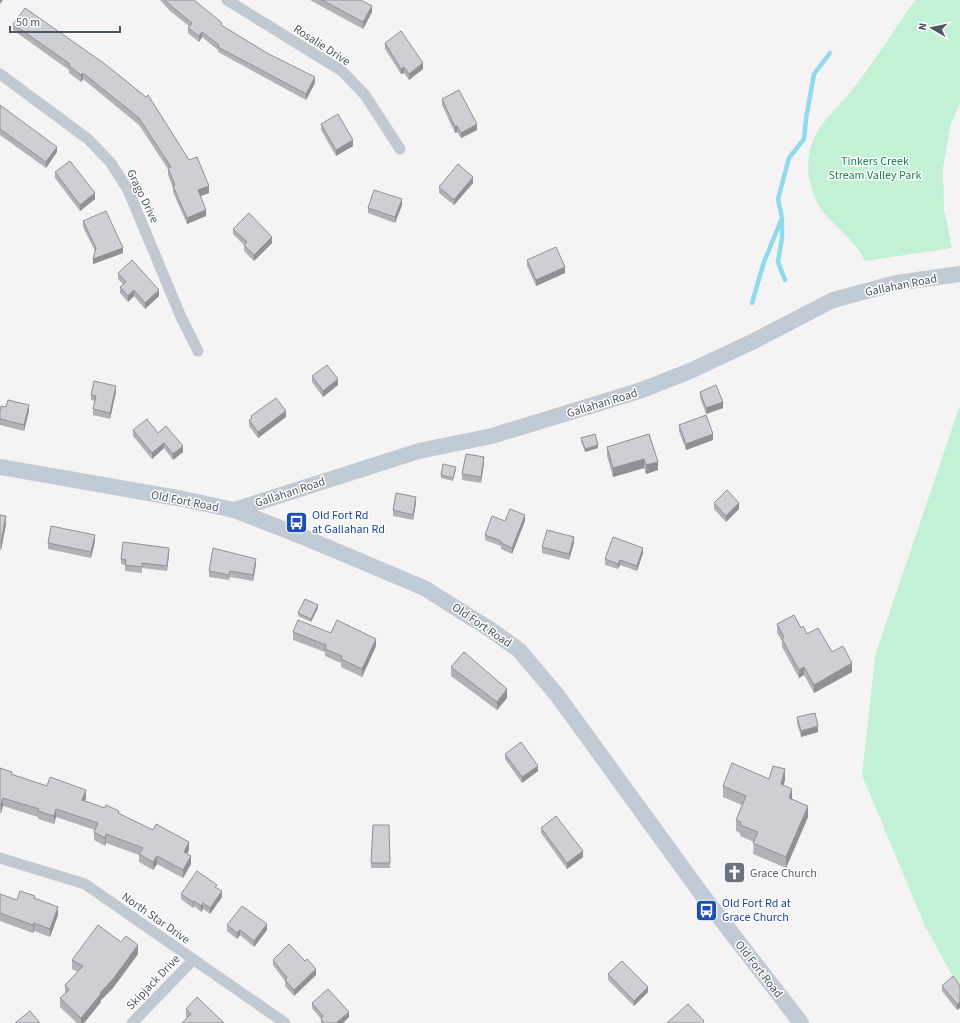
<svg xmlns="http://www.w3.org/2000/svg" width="960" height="1023" viewBox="0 0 960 1023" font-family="'Source Sans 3',sans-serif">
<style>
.green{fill:#c3f1d5}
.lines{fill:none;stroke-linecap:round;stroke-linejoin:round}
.stream{stroke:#90daee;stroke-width:4.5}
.street{stroke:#c1cad2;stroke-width:11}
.secondary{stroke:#c1cbd6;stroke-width:16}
.wall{fill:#b0b2b7}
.shaded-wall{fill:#909195}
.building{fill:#cdcfd5;stroke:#909195}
.labels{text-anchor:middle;stroke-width:3;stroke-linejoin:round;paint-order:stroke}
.street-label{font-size:12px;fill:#4a5661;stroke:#fff}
.park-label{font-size:12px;fill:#17864f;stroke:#fff}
.transit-label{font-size:12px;fill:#164399;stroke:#fff;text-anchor:start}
.worship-label{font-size:12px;fill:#5b616d;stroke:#fff;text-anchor:start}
</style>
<rect width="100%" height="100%" fill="#f5f3f3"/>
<g class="green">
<path d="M915,0h45v102l-10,25 -7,41 1,41 8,39 -87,13c-11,-25 -38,-37 -49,-61 -9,-20 -11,-43 -2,-62 9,-19 26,-32 38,-48 23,-29 42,-60 63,-90z"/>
<polygon points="960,405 960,990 925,926 862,775 875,656"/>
</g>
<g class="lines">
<g class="stream">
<polyline points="782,221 782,238 778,262 785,280"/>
<polyline points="752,303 764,262 782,218 778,199 789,158 804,139 806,119 814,74 830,53"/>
</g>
<g class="street">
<polyline points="227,0 342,71 365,95 400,149"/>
<polyline points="0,74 88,139 111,163 128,190 181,317 198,351"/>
<polyline points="0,858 85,884 285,1023"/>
<polyline points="132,1023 193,960"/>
</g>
<g class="secondary">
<polyline points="0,467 183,499 234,510 301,536 424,588 491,630 519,650 557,695 703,896 801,1023"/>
<polyline points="234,510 419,451 492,436 642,390 690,371 754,341 833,300 896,283 960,274"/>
</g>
</g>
<g class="wall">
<polygon points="160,0 194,0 222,26 315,83 306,100 218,52 218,50 202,37 199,42 188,33 188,28 189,26 170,11"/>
<polygon points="310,0 361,0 372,12 363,29"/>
<polygon points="13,24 105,64 209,193 201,196 206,216 187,224 173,192 173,188 168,175 168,169 139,125 83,79 81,82 69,73 69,70 13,30"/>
<polygon points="385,43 423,69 409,80 404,73 401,74 385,49"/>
<polygon points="442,99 477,130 461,138 457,132 455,133 442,105"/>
<polygon points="0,105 57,152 46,168 0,135"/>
<polygon points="321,124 353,146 336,156 321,130"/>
<polygon points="55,172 95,199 80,211 55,178"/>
<polygon points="473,183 454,205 439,193 439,187"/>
<polygon points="402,205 395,223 368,213 368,208"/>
<polygon points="83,221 123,253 93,264 95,251 83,227"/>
<polygon points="233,229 272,243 254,261 244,251 244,245 233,234"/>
<polygon points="527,260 565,273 536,286 527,266"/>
<polygon points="118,273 159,296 145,309 134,296 128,302 120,293 120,287 123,284 118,279"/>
<polygon points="312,376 338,385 323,397 312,382"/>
<polygon points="116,392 110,419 93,415 93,409 95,401 91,400 91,395"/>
<polygon points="700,392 723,408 706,414 700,397"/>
<polygon points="6,407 29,411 24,431 0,425 0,411"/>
<polygon points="251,416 286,417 258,438 249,426 249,420 251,419"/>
<polygon points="679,425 713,440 686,450 679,431"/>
<polygon points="133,430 158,433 183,452 173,460 164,448 152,459 133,436"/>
<polygon points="649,434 658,470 646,474 644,468 613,477 607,456 607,447"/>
<polygon points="581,438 598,448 585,452 581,441"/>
<polygon points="484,463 481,483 462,480 462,474"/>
<polygon points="456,469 453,481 441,478 441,475"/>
<polygon points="416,503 413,520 393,516 393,510"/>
<polygon points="714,503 739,509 726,522 714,509"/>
<polygon points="0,515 6,524 1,550 0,550"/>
<polygon points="505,521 525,521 512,554 501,549 501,546 485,540 485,535"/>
<polygon points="95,541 91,558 48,549 48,543"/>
<polygon points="574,543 569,560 542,553 542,547"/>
<polygon points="643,553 637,571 620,565 618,569 605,565 605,559"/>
<polygon points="169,554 167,571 142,568 142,573 125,571 125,565 121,564 121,559"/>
<polygon points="256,564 253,581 230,577 229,580 209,577 209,571"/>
<polygon points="318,608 311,622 298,616 298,613"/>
<polygon points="777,624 801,628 807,634 832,652 852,672 814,693 804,675 799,678 782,647 782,641 777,633"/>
<polygon points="293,632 331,633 376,646 362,677 341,667 341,663 325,656 325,652 293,640"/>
<polygon points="451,667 507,698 497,710 451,676"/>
<polygon points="797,717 818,732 801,737 797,723"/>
<polygon points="505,754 538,771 522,783 505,759"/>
<polygon points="0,768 12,775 86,798 85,801 119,814 189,850 187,854 191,864 183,878 157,864 153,870 139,862 139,855 106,843 105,846 94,840 94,832 95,830 56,817 54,824 38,819 38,817 3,806 1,813 0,813"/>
<polygon points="769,779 785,780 783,785 792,799 808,817 786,868 753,854 754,842 740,836 740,833 736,831 736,820 742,805 723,797 723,786"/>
<polygon points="373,825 389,825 390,868 371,868"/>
<polygon points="541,828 583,857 567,869 541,833"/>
<polygon points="217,888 222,897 210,914 203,909 201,912 194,906 193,908 181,899 181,894"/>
<polygon points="0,894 17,900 35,899 58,915 50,937 34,931 33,933 0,921"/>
<polygon points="227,925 267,930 254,947 240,935 237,939 227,931"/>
<polygon points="121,942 138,954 113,988 101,1000 101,1002 84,1023 77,1023 60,1007 60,998 65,994 65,985 78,972 72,969 72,960"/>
<polygon points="273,960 316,975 294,996 285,986 285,981 273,965"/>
<polygon points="608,974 648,992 634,1006 608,980"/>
<polygon points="942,986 960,986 957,1010 942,991"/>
<polygon points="312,1003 349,1017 343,1023 321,1023 321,1019 312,1008"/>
<polygon points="186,1009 224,1023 187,1018 186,1017"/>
</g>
<g class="shaded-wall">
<polygon points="0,0 3,0 0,4"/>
<polygon points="372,6 372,12 363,29 363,22"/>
<polygon points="202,32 202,37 199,42 199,36"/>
<polygon points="423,63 423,69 409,80 409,74"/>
<polygon points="404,67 404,73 401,74 401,69"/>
<polygon points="83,73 83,79 81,82 81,75"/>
<polygon points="315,77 315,83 306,100 306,94"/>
<polygon points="477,124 477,130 461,138 461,133"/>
<polygon points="457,126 457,132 455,133 455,127"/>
<polygon points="353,140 353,146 336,156 336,150"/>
<polygon points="57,147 57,152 46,168 46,162"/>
<polygon points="473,177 473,183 454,205 454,200"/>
<polygon points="209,186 209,193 198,197 198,190"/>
<polygon points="95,193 95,199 80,211 80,205"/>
<polygon points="402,199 402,205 395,223 395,217"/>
<polygon points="206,210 206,216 187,224 187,218"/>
<polygon points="272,237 272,243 254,261 254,255"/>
<polygon points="123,248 123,253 93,264 93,259"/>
<polygon points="565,267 565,273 536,286 536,280"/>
<polygon points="134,290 134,296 128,302 128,296"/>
<polygon points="159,290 159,296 145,309 145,303"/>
<polygon points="338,379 338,385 323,397 323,391"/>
<polygon points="116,386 116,392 110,419 110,413"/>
<polygon points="723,402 723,408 706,414 706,408"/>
<polygon points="29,405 29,411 24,431 24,425"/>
<polygon points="286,411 286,417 258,438 258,432"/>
<polygon points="713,434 713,440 686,450 686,444"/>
<polygon points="164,443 164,448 152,459 152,453"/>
<polygon points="598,445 598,448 585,452 585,449"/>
<polygon points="183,446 183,452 173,460 173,454"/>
<polygon points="484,457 484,463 481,483 481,477"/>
<polygon points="644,459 644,468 613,477 613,468"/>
<polygon points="658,462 658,470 646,474 646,465"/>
<polygon points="416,497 416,503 413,520 413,515"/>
<polygon points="739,503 739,509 726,522 726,516"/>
<polygon points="525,515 525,521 512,554 512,548"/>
<polygon points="6,516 6,524 1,550 1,542"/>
<polygon points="95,535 95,541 91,558 91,552"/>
<polygon points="574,537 574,543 569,560 569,554"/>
<polygon points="169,548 169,554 167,571 167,566"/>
<polygon points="643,548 643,553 637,571 637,566"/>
<polygon points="256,559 256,564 253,581 253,575"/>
<polygon points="620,560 620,565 618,569 618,564"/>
<polygon points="318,605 318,608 311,622 311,619"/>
<polygon points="376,639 376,646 362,677 362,669"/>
<polygon points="852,663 852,672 814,693 814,685"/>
<polygon points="804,667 804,675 799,678 799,670"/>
<polygon points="507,689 507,698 497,710 497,702"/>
<polygon points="818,726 818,732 801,737 801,731"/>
<polygon points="538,766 538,771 522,783 522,777"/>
<polygon points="785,769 785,780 781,795 781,784"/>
<polygon points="792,789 792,800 789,798"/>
<polygon points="86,790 86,798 82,808 82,800"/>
<polygon points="3,798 3,806 1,813 1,805"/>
<polygon points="808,806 808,817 786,868 786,857"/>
<polygon points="56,809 56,817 54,824 54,816"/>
<polygon points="106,834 106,843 105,846 105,838"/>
<polygon points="189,842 189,850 184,860 184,852"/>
<polygon points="583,851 583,857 567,869 567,863"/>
<polygon points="157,856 157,864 153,870 153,862"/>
<polygon points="191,856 191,864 183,878 183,870"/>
<polygon points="222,891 222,897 210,914 210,908"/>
<polygon points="194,901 194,906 193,908 193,902"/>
<polygon points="203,903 203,909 201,912 201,906"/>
<polygon points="58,907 58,915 50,937 50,929"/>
<polygon points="34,923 34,931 33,933 33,925"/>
<polygon points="267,924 267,930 254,947 254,941"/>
<polygon points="240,930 240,935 237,939 237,933"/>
<polygon points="138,945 138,954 113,988 101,1000 101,1002 84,1023 81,1023 81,1018"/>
<polygon points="316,969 316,975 294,996 294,990"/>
<polygon points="648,987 648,992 634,1006 634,1001"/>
<polygon points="960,1002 960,1008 957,1010 957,1004"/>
<polygon points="349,1012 349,1017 343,1023 336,1023"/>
</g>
<g class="building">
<polygon points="165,0 194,0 215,17 222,23 221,25 267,53 315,77 306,94 218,47 219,45 202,32 199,36 188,28 192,23 170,5"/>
<polygon points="322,0 361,0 372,6 363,22"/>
<polygon points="25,8 105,64 146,97 148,95 189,160 197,157 209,186 198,190 206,210 187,218 173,186 175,185 168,168 171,167 139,118 83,73 81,75 69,66 70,64 13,24"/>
<polygon points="401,31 423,63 409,74 404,67 401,69 385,43"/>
<polygon points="459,90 477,124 461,133 457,126 455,127 442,99"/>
<polygon points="0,105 57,147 46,162 0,129"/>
<polygon points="338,114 353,140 336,150 321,124"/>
<polygon points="70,161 95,193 80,205 55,172"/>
<polygon points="458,164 473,177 454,200 439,187"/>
<polygon points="374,190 402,199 395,217 368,208"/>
<polygon points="106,211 123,248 93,259 96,248 83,221"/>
<polygon points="249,213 272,237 254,255 244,245 247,242 233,229"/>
<polygon points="556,247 565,267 536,280 527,260"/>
<polygon points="132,260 159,290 145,303 134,290 128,296 120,287 126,282 118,273"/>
<polygon points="327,365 338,379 323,391 312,376"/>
<polygon points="94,381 116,386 110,413 93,409 96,396 91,395"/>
<polygon points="716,385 723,402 706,408 700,392"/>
<polygon points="276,398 286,411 258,432 249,420 252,418 251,416"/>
<polygon points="8,400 29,405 24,425 0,419 0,411 1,406 6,407"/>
<polygon points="706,415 713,434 686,444 679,425"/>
<polygon points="147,419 158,433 166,426 183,446 173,454 164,443 152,453 133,430"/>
<polygon points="595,434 598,445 585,449 581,438"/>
<polygon points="649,434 658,462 646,465 644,459 613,468 607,447"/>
<polygon points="466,454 484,457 481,477 462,474"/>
<polygon points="443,464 456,467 453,478 441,475"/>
<polygon points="727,490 739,503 726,516 714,503"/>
<polygon points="396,493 416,497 413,515 393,510"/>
<polygon points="510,509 525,515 512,548 501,543 501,541 485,535 492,516 505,521"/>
<polygon points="0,515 6,516 1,542 0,542"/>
<polygon points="51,526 95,535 91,552 48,543"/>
<polygon points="547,530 574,537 569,554 542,547"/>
<polygon points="613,537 643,548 637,566 620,560 618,564 605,559"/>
<polygon points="123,542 169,548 167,566 142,563 142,567 125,565 126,560 121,559"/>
<polygon points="213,548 256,559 253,575 230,571 229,575 209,571"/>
<polygon points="305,599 318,605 311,619 298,613"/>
<polygon points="794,615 801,628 803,626 807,634 818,628 832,652 843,646 852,663 814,685 804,667 799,670 782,639 784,637 777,624"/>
<polygon points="298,620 331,633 337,620 376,639 362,669 341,659 342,656 325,649 326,645 293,632"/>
<polygon points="464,652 507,689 497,702 451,667"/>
<polygon points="815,713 818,726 801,731 797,717"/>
<polygon points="521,742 538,766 522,777 505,754"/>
<polygon points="732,763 769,779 773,766 785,769 781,784 792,789 789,798 808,806 786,857 753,843 758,832 740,825 741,822 736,820 746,796 723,786"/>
<polygon points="0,768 12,772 11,774 47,786 50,777 86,790 82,800 105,808 106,805 119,811 118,813 153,830 156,824 189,842 184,852 191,856 183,870 157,856 153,862 139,854 143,848 106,834 105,838 94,832 98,823 56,809 54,816 38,811 39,809 3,798 1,805 0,805"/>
<polygon points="556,816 583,851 567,863 541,828"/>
<polygon points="373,825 389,825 390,863 371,863"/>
<polygon points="197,871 217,885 215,887 222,891 210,908 203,903 201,906 194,901 193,902 181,894"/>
<polygon points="20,891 35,896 34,898 58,907 50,929 34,923 33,925 0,913 0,894 17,900"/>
<polygon points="242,906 267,924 254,941 240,930 237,933 227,925"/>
<polygon points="98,925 121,942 126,936 138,945 113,979 100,993 101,994 81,1018 60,998 69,990 65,985 83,966 72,960"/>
<polygon points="289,944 305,961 307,959 316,969 294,990 285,980 287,978 273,960"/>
<polygon points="622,961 648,987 634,1001 608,974"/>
<polygon points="953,976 960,986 960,1002 957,1004 942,986"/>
<polygon points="328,989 349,1012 336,1023 324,1023 321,1019 323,1016 312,1003"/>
<polygon points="197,997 224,1023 182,1023 191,1014 186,1009"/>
<polygon points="688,1004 704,1021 702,1023 667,1023"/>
<polygon points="30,1011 40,1023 15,1023"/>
</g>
<defs>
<symbol id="bus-square" viewBox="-11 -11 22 22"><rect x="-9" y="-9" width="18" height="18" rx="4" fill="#1a4fb4" stroke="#fff"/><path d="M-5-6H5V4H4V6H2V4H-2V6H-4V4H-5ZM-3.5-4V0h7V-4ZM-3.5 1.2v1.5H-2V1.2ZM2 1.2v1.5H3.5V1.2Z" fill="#fff"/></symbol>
<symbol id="church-square" viewBox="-11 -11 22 22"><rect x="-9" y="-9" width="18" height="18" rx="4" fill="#6b7280" stroke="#fff"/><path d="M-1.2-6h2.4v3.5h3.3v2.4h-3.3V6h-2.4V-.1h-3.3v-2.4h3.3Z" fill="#fff"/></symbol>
</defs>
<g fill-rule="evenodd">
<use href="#bus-square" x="284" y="510" width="25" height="25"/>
<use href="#church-square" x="722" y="860" width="25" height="25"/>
<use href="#bus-square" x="694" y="898" width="25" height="25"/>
</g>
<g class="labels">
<g class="street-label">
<text transform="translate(322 45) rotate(33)" y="4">Rosalie Drive</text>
<text transform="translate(143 196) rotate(64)" y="4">Grago Drive</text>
<text transform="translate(901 285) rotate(-11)" y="4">Gallahan Road</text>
<text transform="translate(602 403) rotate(-17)" y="4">Gallahan Road</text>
<text transform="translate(290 492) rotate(-18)" y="4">Gallahan Road</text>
<text transform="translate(185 501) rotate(11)" y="4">Old Fort Road</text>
<text transform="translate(482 625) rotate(34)" y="4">Old Fort Road</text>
<text transform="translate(156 918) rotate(35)" y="4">North Star Drive</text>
<text transform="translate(759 969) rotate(52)" y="4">Old Fort Road</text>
<text transform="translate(153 982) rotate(-46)" y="4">Skipjack Drive</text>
</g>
<g class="park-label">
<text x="875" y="165">Tinkers Creek<tspan x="875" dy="14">Stream Valley Park</tspan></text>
</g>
<g class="transit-label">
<text x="312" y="519">Old Fort Rd<tspan x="312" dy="14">at Gallahan Rd</tspan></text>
<text x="722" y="907">Old Fort Rd at<tspan x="722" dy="14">Grace Church</tspan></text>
</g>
<g class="worship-label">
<text x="750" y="877">Grace Church</text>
</g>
</g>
<g transform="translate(932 28) rotate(279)" stroke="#ffffff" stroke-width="3" paint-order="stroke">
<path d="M0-3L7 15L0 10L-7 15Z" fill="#4a5661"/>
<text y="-6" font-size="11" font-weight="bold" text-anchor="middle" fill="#4a5661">N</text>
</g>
<path d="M10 26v6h110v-6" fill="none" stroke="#4a5661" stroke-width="2"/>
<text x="16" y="26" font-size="12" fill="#4a5661" stroke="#ffffff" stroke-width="3" paint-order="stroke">50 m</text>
</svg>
